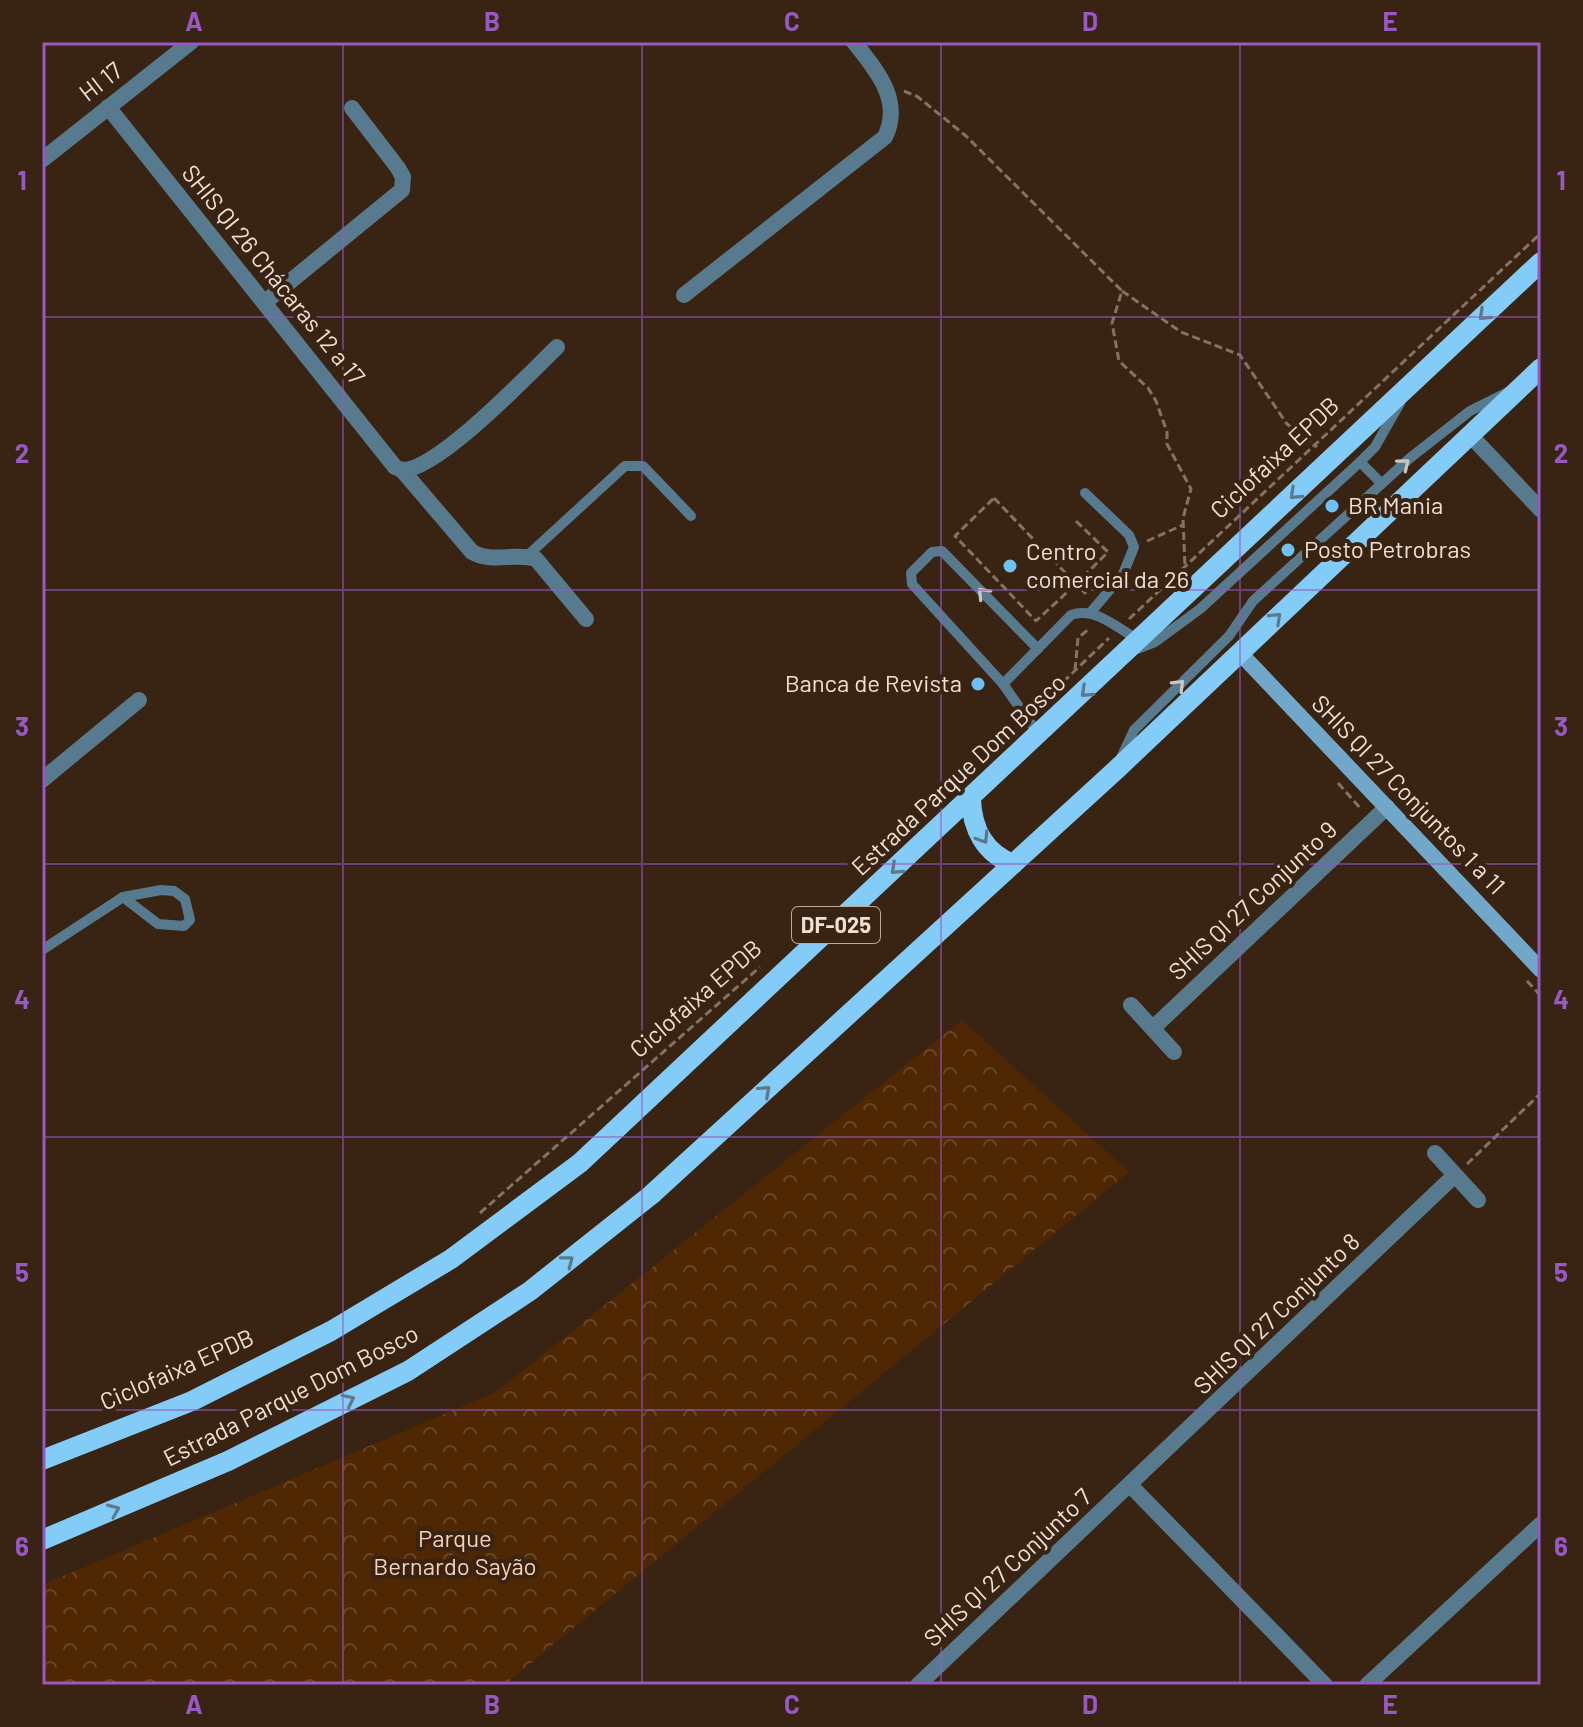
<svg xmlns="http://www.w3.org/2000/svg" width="1583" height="1727" viewBox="0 0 1583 1727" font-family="Barlow,sans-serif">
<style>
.park{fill:url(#park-crowns)}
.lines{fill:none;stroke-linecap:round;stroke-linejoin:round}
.path{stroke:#857264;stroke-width:3;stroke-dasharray:8 4;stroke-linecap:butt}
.lane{stroke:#587a8f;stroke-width:10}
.street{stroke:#587a8f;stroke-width:16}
.secondary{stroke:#71a8ca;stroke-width:16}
.primary{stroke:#83ccf8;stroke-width:20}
.oneway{stroke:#5e7885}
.oneway2{stroke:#c9c6c4}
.grid{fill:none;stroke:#9859c4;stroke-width:2;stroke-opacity:0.55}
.poi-dot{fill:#6ec2f3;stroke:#392312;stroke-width:3}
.labels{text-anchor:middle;stroke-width:8;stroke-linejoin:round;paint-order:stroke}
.shield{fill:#392312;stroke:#b8a79a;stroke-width:2}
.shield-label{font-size:22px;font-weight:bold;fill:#efe0d5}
.street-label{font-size:24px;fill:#efe0d5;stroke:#392312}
.poi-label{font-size:24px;fill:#efe0d5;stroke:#392312;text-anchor:start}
.park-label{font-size:24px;fill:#f9d2b7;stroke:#392312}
.neatline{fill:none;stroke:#9859c4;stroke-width:3}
.grid-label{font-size:26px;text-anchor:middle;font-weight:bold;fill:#9859c4}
</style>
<defs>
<pattern id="park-crowns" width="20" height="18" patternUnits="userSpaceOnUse" patternTransform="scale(2)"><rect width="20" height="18" fill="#4f2702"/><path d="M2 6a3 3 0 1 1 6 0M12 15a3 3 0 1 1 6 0" fill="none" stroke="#694626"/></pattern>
</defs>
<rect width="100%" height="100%" fill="#392312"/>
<polygon class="park" points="962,1020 1129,1172 504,1685 42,1685 42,1585 496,1392"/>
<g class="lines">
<g class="path">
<polyline points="904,91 918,97 966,136 1122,291 1112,323 1119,361 1148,388 1156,401 1167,432 1167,444 1191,489 1183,518 1185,567"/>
<polyline points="1122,291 1181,332 1240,355 1287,424 1317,447"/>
<polygon points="994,498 1076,584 1036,621 955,536"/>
<polyline points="1076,521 1108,552 1076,584 1088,596"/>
<polyline points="1147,541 1183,525"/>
<polyline points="1129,619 1541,233"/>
<polyline points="1075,670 1078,638 1090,628"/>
<polyline points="1037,707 1109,638"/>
<polyline points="1338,783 1362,810"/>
<polyline points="1527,981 1541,996"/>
<polyline points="1467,1164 1541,1093"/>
<polyline points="480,1213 760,967"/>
</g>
<g class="lane">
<polyline points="1360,462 1375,447 1400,403"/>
<polyline points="1085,493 1129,535 1134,547 1123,574 1091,612"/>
<polyline points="527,556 625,466 643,466 691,516"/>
<polyline points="1038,649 942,551 932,552 911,573 912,584 1003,684 1039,735"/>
<polyline points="1137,649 1155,642 1200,609 1360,462 1381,483"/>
<path d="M1003,684l68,-69c23,-9 47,13 67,25"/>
<polyline points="1119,762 1134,730 1229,636 1253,601 1410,458 1470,411 1508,392"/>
<polygon points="161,890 174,891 185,899 190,920 184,926 158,924 123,897"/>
<polyline points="42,950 123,897"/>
</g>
<g class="street">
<path d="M108,107l287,360 7,3 70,82c22,12 42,0 64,7l50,60"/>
<polyline points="42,160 191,42"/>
<path d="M684,295l201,-158c18,-37 -9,-67 -31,-95"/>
<polyline points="265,302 402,190 403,177 398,168 352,108"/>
<polyline points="1471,436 1541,510"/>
<path d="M402,470c35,1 127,-96 155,-123"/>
<polyline points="42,780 139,700"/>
<polyline points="1131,1005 1174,1052"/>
<polyline points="1153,1028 1387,807"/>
<polyline points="1435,1153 1478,1200"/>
<polyline points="1131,1486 1325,1685"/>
<polyline points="918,1685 1455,1175"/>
<polyline points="1367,1685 1541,1524"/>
</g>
<polyline class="secondary" points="1240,653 1541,970"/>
<g class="primary">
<path d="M971,799c1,30 14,54 42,65"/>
<polyline points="42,1460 192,1401 331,1331 451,1259 580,1163 1541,262"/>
<polyline points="42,1540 228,1461 408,1371 530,1291 651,1195 1118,768 1541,368"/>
</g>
</g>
<defs><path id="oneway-chevron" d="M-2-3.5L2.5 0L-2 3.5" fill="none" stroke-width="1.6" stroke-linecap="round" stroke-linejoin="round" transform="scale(2)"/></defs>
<g class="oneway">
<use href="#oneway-chevron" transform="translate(1484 315) rotate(137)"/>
<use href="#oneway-chevron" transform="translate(1295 494) rotate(137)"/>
<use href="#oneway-chevron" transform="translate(1276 618) rotate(-43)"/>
<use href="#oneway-chevron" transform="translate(1086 692) rotate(137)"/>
<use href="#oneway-chevron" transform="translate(983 838) rotate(58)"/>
<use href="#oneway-chevron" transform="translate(896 869) rotate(137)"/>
<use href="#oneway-chevron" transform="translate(765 1091) rotate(-42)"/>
<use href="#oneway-chevron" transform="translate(568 1261) rotate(-38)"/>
<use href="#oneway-chevron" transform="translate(349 1400) rotate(-26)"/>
<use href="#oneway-chevron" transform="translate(114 1510) rotate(-23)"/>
</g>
<g class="oneway2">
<use href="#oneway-chevron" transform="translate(1404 464) rotate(-39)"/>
<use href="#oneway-chevron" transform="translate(983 593) rotate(-134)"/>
<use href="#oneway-chevron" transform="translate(1179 685) rotate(-45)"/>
</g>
<path class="grid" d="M343,42v1643M642,42v1643M941,42v1643M1240,42v1643M42,317h1499M42,590h1499M42,864h1499M42,1137h1499M42,1410h1499"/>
<g class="poi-dot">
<circle cx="1332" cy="506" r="8"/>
<circle cx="1288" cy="550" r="8"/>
<circle cx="1010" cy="566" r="8"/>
<circle cx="978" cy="684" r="8"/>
</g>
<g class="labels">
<rect class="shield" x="792" y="907" width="88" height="36" rx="6"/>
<g class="shield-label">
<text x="836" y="933">DF-025</text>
</g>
<g class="street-label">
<text transform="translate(101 82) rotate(-38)" y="8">HI 17</text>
<text transform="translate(273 275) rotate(51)" y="8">SHIS QI 26 Chácaras 12 a 17</text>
<text transform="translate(1275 458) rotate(-43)" y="8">Ciclofaixa EPDB</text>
<text transform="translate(959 775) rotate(-43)" y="8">Estrada Parque Dom Bosco</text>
<text transform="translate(1408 795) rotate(46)" y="8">SHIS QI 27 Conjuntos 1 a 11</text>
<text transform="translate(1253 901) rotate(-43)" y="8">SHIS QI 27 Conjunto 9</text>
<text transform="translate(696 999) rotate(-41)" y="8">Ciclofaixa EPDB</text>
<text transform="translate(1277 1314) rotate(-44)" y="8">SHIS QI 27 Conjunto 8</text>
<text transform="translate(177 1370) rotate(-24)" y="8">Ciclofaixa EPDB</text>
<text transform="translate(291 1396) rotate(-27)" y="8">Estrada Parque Dom Bosco</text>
<text transform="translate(1008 1568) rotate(-43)" y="8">SHIS QI 27 Conjunto 7</text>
</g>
<g class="poi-label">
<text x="1348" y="514">BR Mania</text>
<text x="1304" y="558">Posto Petrobras</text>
<text x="1026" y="560">Centro<tspan x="1026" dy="28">comercial da 26</tspan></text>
<text x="962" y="692" text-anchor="end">Banca de Revista</text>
</g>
<g class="park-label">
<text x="455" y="1547">Parque<tspan x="455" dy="28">Bernardo Sayão</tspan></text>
</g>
</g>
<rect width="1583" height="1727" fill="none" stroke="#392312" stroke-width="88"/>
<rect x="44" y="44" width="1495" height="1639" class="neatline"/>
<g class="grid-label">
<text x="194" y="31">A</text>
<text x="492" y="31">B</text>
<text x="792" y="31">C</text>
<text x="1090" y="31">D</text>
<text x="1390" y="31">E</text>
<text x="22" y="190">1</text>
<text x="1561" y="190">1</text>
<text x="22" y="463">2</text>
<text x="1561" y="463">2</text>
<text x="22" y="736">3</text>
<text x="1561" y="736">3</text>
<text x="22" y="1009">4</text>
<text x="1561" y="1009">4</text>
<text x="22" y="1282">5</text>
<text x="1561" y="1282">5</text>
<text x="22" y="1556">6</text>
<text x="1561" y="1556">6</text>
<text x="194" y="1714">A</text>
<text x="492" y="1714">B</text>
<text x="792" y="1714">C</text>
<text x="1090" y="1714">D</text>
<text x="1390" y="1714">E</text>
</g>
</svg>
